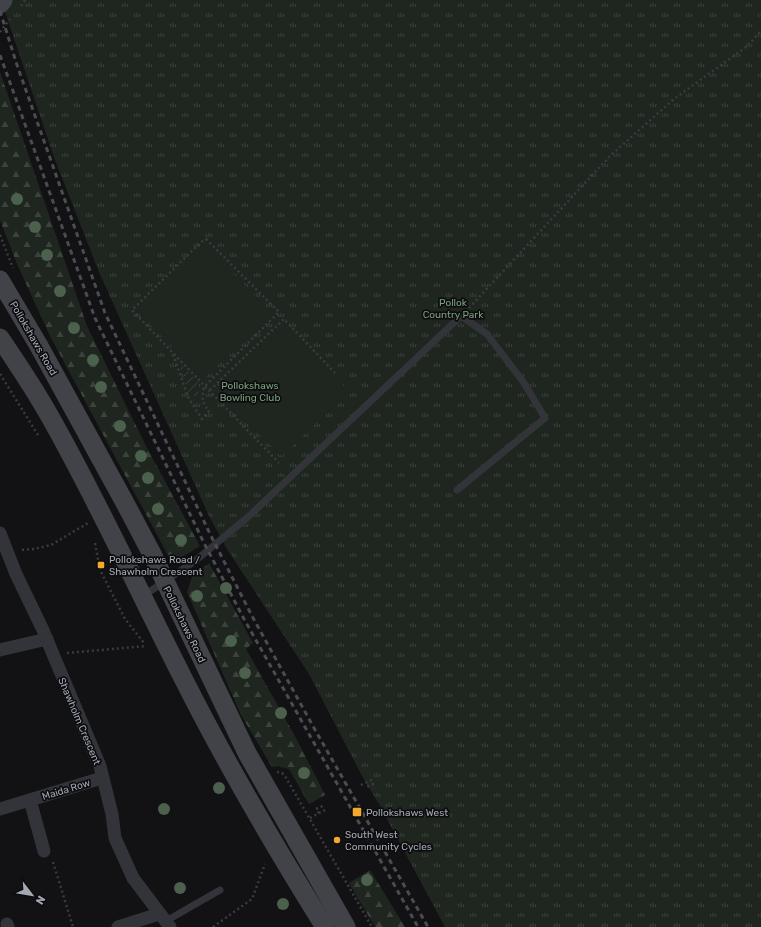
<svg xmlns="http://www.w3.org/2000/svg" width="761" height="927" viewBox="0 0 761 927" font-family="Rubik,sans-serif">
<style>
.forest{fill:url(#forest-firs)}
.park{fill:url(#park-tufts)}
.garden{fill:url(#garden-furrows)}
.pitch{fill:#1e261f}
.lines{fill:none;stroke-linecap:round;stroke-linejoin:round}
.path{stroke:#393b40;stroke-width:2.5;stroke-dasharray:2 3;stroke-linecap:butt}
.service{stroke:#333439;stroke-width:7}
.minor{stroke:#333439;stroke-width:13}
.secondary{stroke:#414349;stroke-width:19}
.rail{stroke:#4a4c52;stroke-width:3;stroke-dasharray:5 4;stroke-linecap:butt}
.tree{fill:#4b604d}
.poi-dot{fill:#f1a82d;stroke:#0d0d0f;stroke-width:1.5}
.labels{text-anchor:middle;stroke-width:3.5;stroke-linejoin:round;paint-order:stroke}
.park-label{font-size:10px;fill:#7aa07b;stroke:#0d0d0f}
.street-label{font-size:10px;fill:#a4a9b4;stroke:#0d0d0f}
.poi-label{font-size:10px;fill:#a4a9b4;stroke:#0d0d0f;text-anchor:start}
</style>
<defs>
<pattern id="forest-firs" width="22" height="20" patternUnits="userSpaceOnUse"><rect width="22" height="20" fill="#1e261f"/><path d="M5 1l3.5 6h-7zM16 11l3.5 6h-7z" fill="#3c433d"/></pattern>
<pattern id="park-tufts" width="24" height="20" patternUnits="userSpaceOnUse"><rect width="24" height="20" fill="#1e261f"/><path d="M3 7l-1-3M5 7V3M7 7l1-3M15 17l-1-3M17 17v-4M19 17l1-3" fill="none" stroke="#3c433d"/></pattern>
<pattern id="garden-furrows" width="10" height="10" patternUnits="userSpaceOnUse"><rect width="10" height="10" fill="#1e261f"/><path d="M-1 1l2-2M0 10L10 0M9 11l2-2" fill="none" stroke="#3c433d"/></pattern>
</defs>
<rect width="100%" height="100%" fill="#121214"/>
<g class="forest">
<polygon points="0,72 87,326 146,446 200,546 179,559 169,557 50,336 17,264 0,220"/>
<polygon points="209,563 253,643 246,649 296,738 325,795 309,804 289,769 280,767 279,766 272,767 241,715 187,592 192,577"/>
<polygon points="370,870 405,927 375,927 349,883"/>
</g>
<polygon class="park" points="1,0 761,0 761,927 445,927 379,804 362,776 309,674 227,549 209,516 99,272 55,160"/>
<polygon class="garden" points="179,362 199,384 198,396 190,396"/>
<g class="pitch">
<polygon points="204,244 271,312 204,379 137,311"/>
<polygon points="282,323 349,391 282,456 213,391"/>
</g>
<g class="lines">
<g class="path">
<polyline points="21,6 25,0"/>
<polyline points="0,32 10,19"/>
<polyline points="0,235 13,268"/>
<path d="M206,239l73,73 -75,75c-2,11 -3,15 5,24l-7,8 -13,-20 -17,-47 -40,-42 68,-67z"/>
<polyline points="469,308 610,156 674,99 746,47 761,31"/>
<polyline points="174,354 279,463"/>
<polyline points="0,374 38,435"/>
<polyline points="210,390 284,319 335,373"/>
<polyline points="95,543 100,570 125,619 144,643"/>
<polyline points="22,550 34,549 51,545 88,523"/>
<polyline points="67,653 146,646"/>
<polyline points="277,772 282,773 285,776 372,927"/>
<polyline points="361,785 371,780 373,784 365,788"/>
<polyline points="319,813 316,809 325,805"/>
<polyline points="310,818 327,809"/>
<polyline points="53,862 73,927"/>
<polyline points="213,927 252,899 265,864"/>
</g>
<g class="service">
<polyline points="143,596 195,561 248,517 461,316 487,334 524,383 545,418 457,490"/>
<polyline points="166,921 220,890"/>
</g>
<g class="minor">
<polyline points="0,533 16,574 42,628 100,766 112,814 115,838 133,878 170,927"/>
<polyline points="0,650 47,639"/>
<polyline points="30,800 44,851"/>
<polyline points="0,809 102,778"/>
<polyline points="7,924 8,927"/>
<polyline points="118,927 159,914"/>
</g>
<g class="secondary">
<polyline points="0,4 3,0"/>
<polyline points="0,280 39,346 125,503 153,556 247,753 346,927"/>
<path d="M0,338c17,25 34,50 49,77 49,86 90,177 135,265 43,85 91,167 141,247"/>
</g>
<g class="rail">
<polyline points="0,11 17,65 105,313 211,536 252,616 314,728 428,927"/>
<polyline points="0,55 95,318 204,543 244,619 418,927"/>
</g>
</g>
<g class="tree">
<circle cx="17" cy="199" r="6"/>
<circle cx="35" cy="227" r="6"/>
<circle cx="47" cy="255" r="6"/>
<circle cx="60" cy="291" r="6"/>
<circle cx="74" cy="328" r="6"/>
<circle cx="93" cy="360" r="6"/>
<circle cx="101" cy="387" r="6"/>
<circle cx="120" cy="426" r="6"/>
<circle cx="141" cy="456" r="6"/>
<circle cx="148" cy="478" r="6"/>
<circle cx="158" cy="509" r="6"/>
<circle cx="181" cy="540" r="6"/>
<circle cx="226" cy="588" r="6"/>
<circle cx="197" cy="596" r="6"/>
<circle cx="231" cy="641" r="6"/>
<circle cx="245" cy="673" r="6"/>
<circle cx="281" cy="713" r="6"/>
<circle cx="304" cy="773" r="6"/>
<circle cx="219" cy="788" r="6"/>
<circle cx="164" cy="809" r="6"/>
<circle cx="367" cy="880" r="6"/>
<circle cx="180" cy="888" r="6"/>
<circle cx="283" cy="904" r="6"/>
</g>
<g class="poi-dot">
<rect x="97" y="561" width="8" height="8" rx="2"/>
<rect x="352" y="807" width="10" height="10" rx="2"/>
<circle cx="337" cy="840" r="4"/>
</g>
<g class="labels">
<g class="park-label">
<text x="453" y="306">Pollok<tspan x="453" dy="12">Country Park</tspan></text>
<text x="250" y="389">Pollokshaws<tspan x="250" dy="12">Bowling Club</tspan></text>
</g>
<g class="street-label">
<text transform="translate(34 338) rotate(60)" y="4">Pollokshaws Road</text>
<text transform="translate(185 624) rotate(64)" y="4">Pollokshaws Road</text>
<text transform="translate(80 721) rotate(67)" y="4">Shawholm Crescent</text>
<text transform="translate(66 789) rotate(-17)" y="4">Maida Row</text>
</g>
<g class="poi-label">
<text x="109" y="563">Pollokshaws Road /<tspan x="109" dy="12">Shawholm Crescent</tspan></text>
<text x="366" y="816">Pollokshaws West</text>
<text x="345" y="838">South West<tspan x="345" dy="12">Community Cycles</tspan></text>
</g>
</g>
<g transform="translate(32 895) rotate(121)" stroke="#0d0d0f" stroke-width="3" paint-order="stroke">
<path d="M0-3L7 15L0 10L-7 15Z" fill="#a4a9b4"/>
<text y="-6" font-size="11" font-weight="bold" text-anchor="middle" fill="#a4a9b4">N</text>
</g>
</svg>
